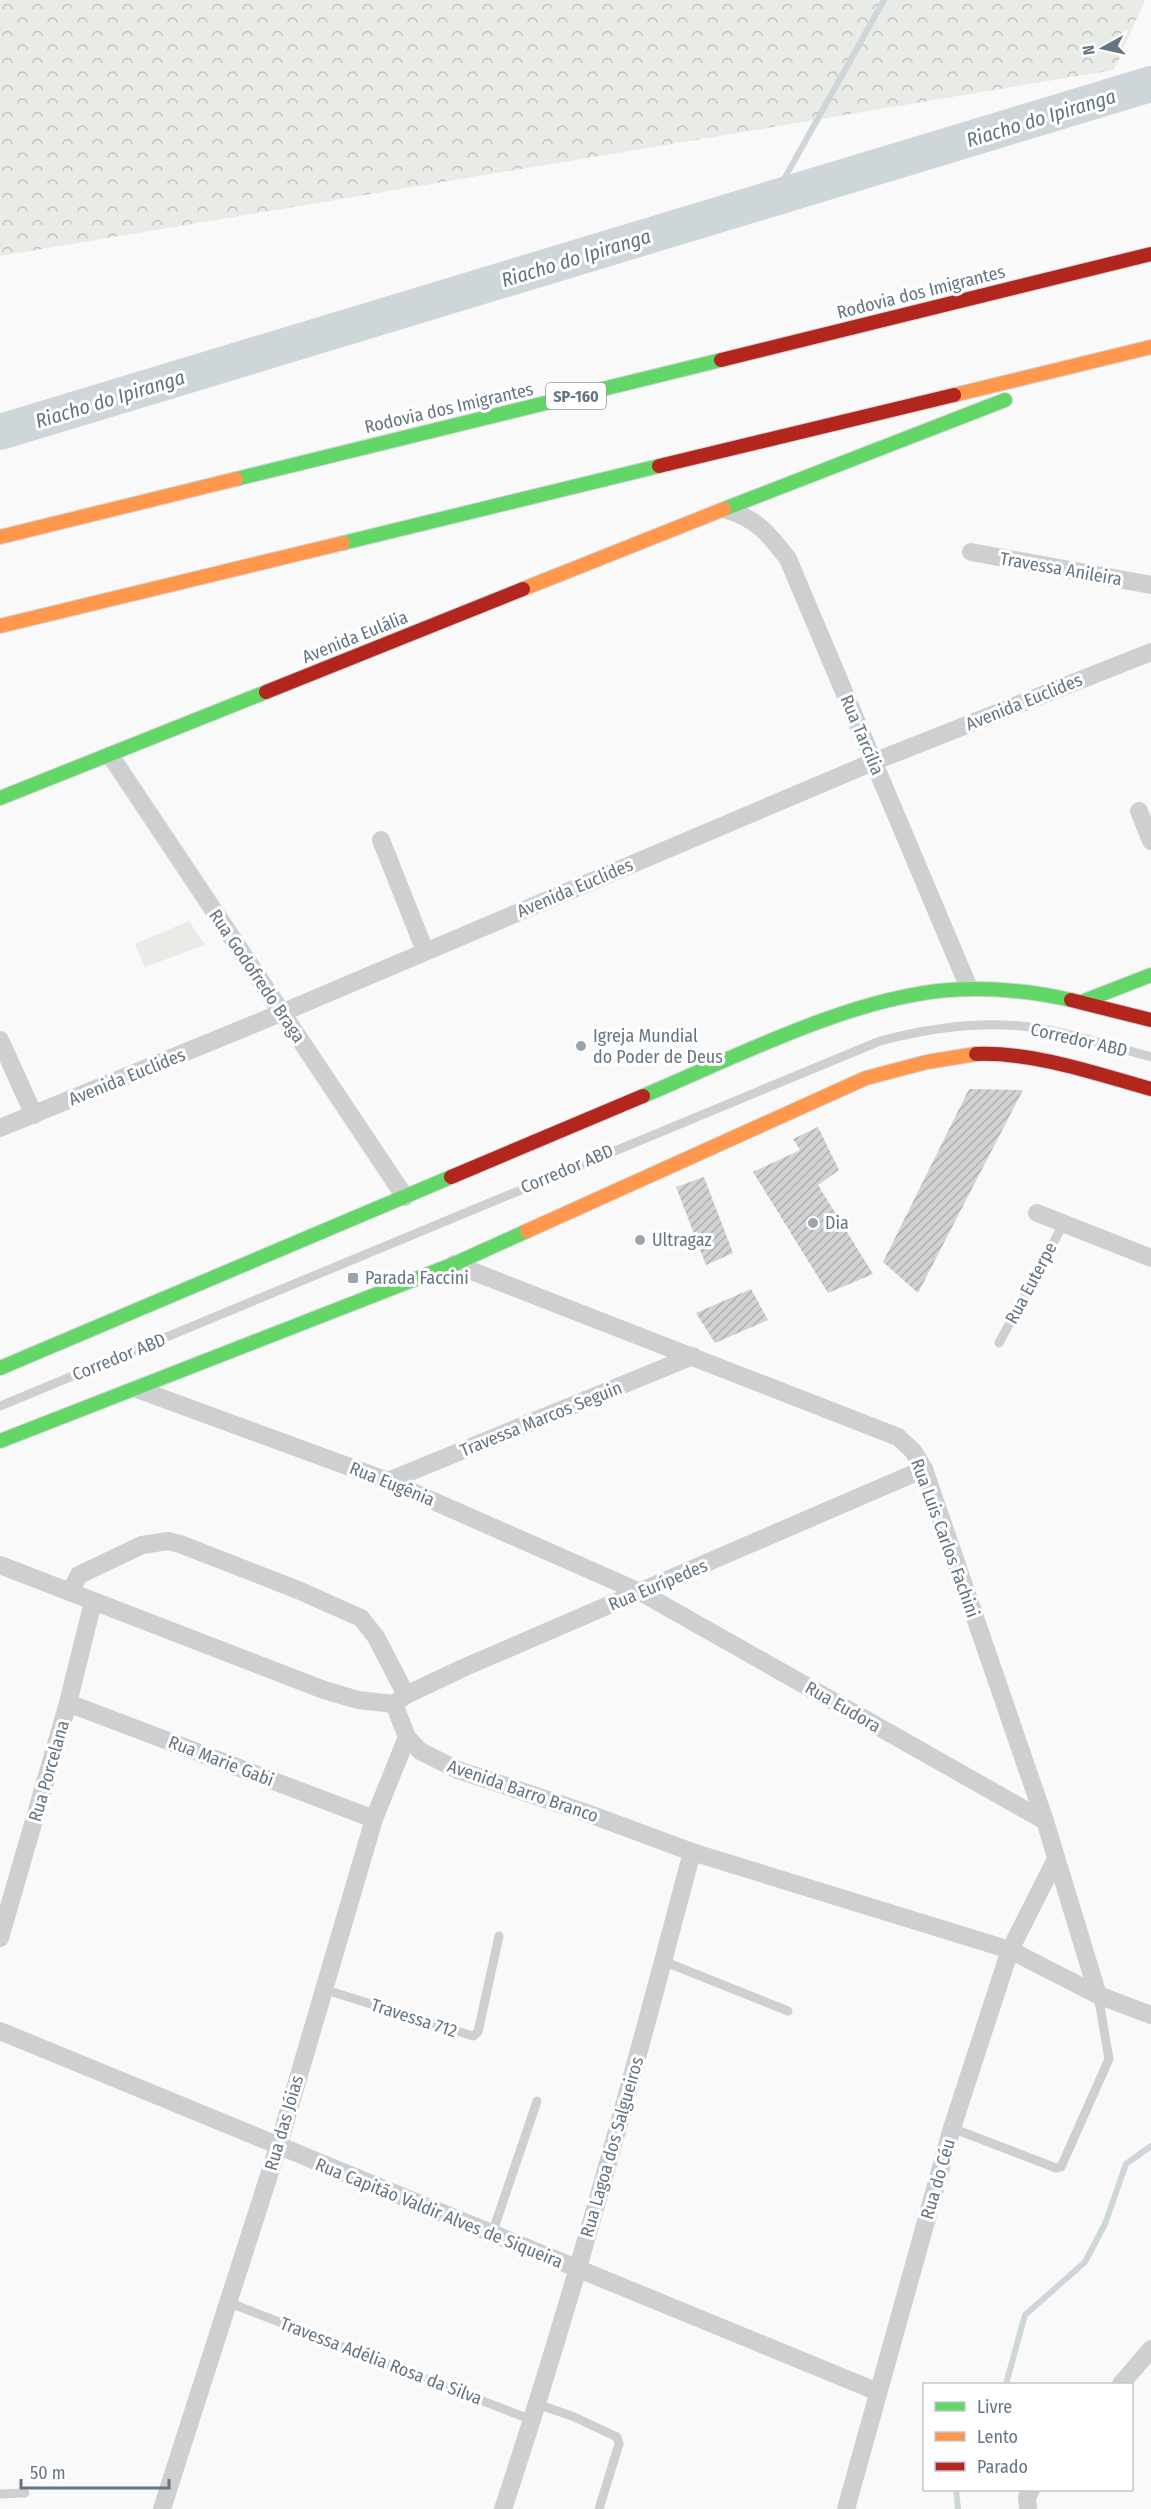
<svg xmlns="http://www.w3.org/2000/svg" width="1151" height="2509" viewBox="0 0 1151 2509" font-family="'Fira Sans Condensed',sans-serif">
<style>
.forest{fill:url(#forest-crowns)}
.green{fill:#e8ebe6}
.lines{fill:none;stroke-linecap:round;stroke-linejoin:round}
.stream{stroke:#ced6d9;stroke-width:6}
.river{stroke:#ced6d9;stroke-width:36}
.building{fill:url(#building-hatch)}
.fast-casing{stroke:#d5d6d7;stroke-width:16}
.slow-casing{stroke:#d5d6d7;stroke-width:16}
.jam-casing{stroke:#d5d6d7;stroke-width:16}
.lane{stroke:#cecfd0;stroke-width:9}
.street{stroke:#cecfd0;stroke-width:18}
.fast{stroke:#63d668;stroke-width:14}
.slow{stroke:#ff974d;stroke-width:14}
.jam{stroke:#b3261e;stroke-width:14}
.poi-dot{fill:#99a4ac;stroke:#fff;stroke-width:2}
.labels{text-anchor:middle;stroke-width:6;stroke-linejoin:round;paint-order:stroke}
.shield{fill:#fff;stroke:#939fa8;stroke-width:1.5}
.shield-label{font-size:16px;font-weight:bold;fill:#657683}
.street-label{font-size:18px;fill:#657683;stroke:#fff}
.poi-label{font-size:18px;fill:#657683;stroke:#fff;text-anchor:start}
.water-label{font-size:20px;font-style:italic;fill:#60757c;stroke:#fff}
</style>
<defs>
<pattern id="forest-crowns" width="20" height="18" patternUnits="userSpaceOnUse" patternTransform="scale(1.5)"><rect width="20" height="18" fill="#e8ebe6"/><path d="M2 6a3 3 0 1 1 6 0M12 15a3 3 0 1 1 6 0" fill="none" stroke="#c0c3c0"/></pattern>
<pattern id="building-hatch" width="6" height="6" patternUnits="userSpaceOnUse" patternTransform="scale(1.5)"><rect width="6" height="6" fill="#d0d2d3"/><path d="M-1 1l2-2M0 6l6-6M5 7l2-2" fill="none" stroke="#acafb1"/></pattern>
</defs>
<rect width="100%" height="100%" fill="#f9f9f9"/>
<polygon class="forest" points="0,0 1145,0 1114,70 0,256"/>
<polygon class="green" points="189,921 205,945 145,967 135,944"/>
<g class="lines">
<g class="stream">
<polyline points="773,199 884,0"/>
<polyline points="1006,2384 1025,2315 1085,2262 1105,2224 1126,2164 1151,2146"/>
<polyline points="956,2490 958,2509"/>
</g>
<polyline class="river" points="0,432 1151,84"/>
</g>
<g class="building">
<polygon points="969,1089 1023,1090 918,1293 883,1262"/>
<polygon points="818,1127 839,1170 818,1185 873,1274 828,1293 753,1172 800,1150 793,1139"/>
<polygon points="704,1177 733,1253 706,1265 676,1187"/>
<polygon points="751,1289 768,1320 715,1343 696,1313"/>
</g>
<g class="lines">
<defs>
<g id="fast">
<polyline points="236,479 721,360"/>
<polyline points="724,509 1005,400"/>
<polyline points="343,543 659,466"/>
<polyline points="0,798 266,692"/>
<polyline points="1084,1001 1151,975"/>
<path d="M643,1096c90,-38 209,-99 306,-106 41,-3 82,1 122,10"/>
<polyline points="0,1368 451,1177"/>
<polyline points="0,1441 454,1264 527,1231"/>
</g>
<g id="slow">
<polyline points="954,395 1151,347"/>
<polyline points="0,537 236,479"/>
<polyline points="523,589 724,509"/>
<polyline points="0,626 343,543"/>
<polyline points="527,1231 866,1078 927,1062 976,1054"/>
</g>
<g id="jam">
<polyline points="721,360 1151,254"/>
<polyline points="659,466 954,395"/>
<polyline points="266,692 523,589"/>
<polyline points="1071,1000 1151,1020"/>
<path d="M976,1054c59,-2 118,19 175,35"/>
<polyline points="451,1177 643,1096"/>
</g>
</defs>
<use href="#fast" class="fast-casing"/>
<use href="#slow" class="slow-casing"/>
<use href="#jam" class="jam-casing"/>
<g class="lane">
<polyline points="999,1343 1064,1223"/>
<path d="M0,1406l880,-365c56,-15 115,-23 173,-10 33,7 66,17 98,26"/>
<polyline points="663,1961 788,2011"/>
<polyline points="323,1989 473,2036 478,2032 499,1936"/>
<polyline points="952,2128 1056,2168 1061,2167 1109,2059 1098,1995"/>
<polyline points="492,2234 537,2101"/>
<polyline points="230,2303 532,2420"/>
<polyline points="537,2404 572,2416 617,2437 619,2444 599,2509"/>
<polyline points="0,2494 25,2493"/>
</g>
<g class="street">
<path d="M727,510c29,8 43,25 61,49l181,429"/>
<polyline points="971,552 1151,585"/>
<polyline points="110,755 405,1197"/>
<polyline points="1139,811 1151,841"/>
<polyline points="381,840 425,951"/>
<polyline points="0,1040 34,1115"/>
<polyline points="0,1128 281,1013 873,762 1151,652"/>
<polyline points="1037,1213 1151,1258"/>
<polyline points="454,1264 898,1437 913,1451 924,1469 1045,1821 1098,1995"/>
<polyline points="137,1389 388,1481 642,1593 1045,1821"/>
<polyline points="388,1481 693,1356"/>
<polyline points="0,1565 324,1690 358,1700 394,1704 407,1737 420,1751 458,1770 584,1812 692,1852 1010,1950 1098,1995 1151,2015"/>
<polyline points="70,1592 79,1575 142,1545 168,1541 180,1544 298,1590 361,1618 376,1637 406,1695"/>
<polyline points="68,1703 374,1819"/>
<polyline points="394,1704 406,1695 463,1668 924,1469"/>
<polyline points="0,1938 68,1703 93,1602"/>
<polyline points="0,2031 878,2392"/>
<polyline points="1121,2384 1151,2349"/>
<polyline points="162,2509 278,2147 374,1819 407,1737"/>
<path d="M503,2509c72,-217 131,-437 189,-657"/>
<polyline points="846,2509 952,2128 1010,1950 1056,1859"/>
<polyline points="1028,2509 1027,2497 1031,2490"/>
</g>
<use href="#fast" class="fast"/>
<use href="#slow" class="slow"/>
<use href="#jam" class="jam"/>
</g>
<g class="poi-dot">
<circle cx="581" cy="1046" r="6"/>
<circle cx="813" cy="1223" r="6"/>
<circle cx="640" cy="1240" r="6"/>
<rect x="347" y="1272" width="12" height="12" rx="3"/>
</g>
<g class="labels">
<rect class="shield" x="546" y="383" width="60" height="26" rx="4.5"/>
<g class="shield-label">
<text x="576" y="402">SP-160</text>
</g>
<g class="street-label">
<text transform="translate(921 292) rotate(-14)" y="6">Rodovia dos Imigrantes</text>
<text transform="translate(449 408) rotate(-13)" y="6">Rodovia dos Imigrantes</text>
<text transform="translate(1061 569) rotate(10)" y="6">Travessa Anileira</text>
<text transform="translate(355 637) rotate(-22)" y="6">Avenida Eulália</text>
<text transform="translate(1024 702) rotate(-22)" y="6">Avenida Euclides</text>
<text transform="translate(862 735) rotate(67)" y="6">Rua Tarcília</text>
<text transform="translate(575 888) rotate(-23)" y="6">Avenida Euclides</text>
<text transform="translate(257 976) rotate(56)" y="6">Rua Godofredo Braga</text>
<text transform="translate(1079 1040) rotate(13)" y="6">Corredor ABD</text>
<text transform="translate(127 1077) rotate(-22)" y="6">Avenida Euclides</text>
<text transform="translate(567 1169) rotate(-23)" y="6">Corredor ABD</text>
<text transform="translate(1031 1283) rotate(-62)" y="6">Rua Euterpe</text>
<text transform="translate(119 1357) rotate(-22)" y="6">Corredor ABD</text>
<text transform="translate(541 1419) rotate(-22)" y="6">Travessa Marcos Seguin</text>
<text transform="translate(392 1484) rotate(22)" y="6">Rua Eugênia</text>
<text transform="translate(945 1538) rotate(70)" y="6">Rua Luis Carlos Fachini</text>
<text transform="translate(658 1585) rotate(-23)" y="6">Rua Eurípedes</text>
<text transform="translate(843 1707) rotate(30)" y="6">Rua Eudora</text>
<text transform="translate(221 1761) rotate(21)" y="6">Rua Marie Gabi</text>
<text transform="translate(49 1771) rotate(-74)" y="6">Rua Porcelana</text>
<text transform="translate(523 1791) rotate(19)" y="6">Avenida Barro Branco</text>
<text transform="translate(414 2018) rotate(18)" y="6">Travessa 712</text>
<text transform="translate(284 2123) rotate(-74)" y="6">Rua das Jóias</text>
<text transform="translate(612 2147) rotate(-74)" y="6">Rua Lagoa dos Salgueiros</text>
<text transform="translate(938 2179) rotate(-74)" y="6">Rua do Céu</text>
<text transform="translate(439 2213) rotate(22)" y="6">Rua Capitão Valdir Alves de Siqueira</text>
<text transform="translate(381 2361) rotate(21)" y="6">Travessa Adélia Rosa da Silva</text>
</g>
<g class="poi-label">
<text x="593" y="1042">Igreja Mundial<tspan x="593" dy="21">do Poder de Deus</tspan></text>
<text x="825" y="1229">Dia</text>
<text x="652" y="1246">Ultragaz</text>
<text x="365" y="1284">Parada Faccini</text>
</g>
<g class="water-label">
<text transform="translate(1041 118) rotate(-17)" y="7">Riacho do Ipiranga</text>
<text transform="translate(576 258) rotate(-17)" y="7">Riacho do Ipiranga</text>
<text transform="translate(110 399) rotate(-17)" y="7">Riacho do Ipiranga</text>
</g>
</g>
<rect x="923" y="2383" width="210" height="108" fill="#ffffff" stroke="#c1c8cd" stroke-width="1.5"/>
<rect x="935" y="2402" width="30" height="9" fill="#63d668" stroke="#c1c8cd" stroke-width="1.5"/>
<text x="977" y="2413" font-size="18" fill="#657683">Livre</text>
<rect x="935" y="2432" width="30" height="9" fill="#ff974d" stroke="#c1c8cd" stroke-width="1.5"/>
<text x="977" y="2443" font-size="18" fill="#657683">Lento</text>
<rect x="935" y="2462" width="30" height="9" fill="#b3261e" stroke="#c1c8cd" stroke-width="1.5"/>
<text x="977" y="2473" font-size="18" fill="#657683">Parado</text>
<g transform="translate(1103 48) rotate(262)" stroke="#ffffff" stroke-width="4.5" paint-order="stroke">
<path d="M0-4.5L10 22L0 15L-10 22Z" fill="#657683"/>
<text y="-9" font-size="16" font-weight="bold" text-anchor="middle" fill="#657683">N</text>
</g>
<path d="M21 2479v9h148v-9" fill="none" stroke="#657683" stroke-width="3"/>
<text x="30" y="2479" font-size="18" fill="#657683" stroke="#ffffff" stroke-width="4.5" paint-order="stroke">50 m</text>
</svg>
